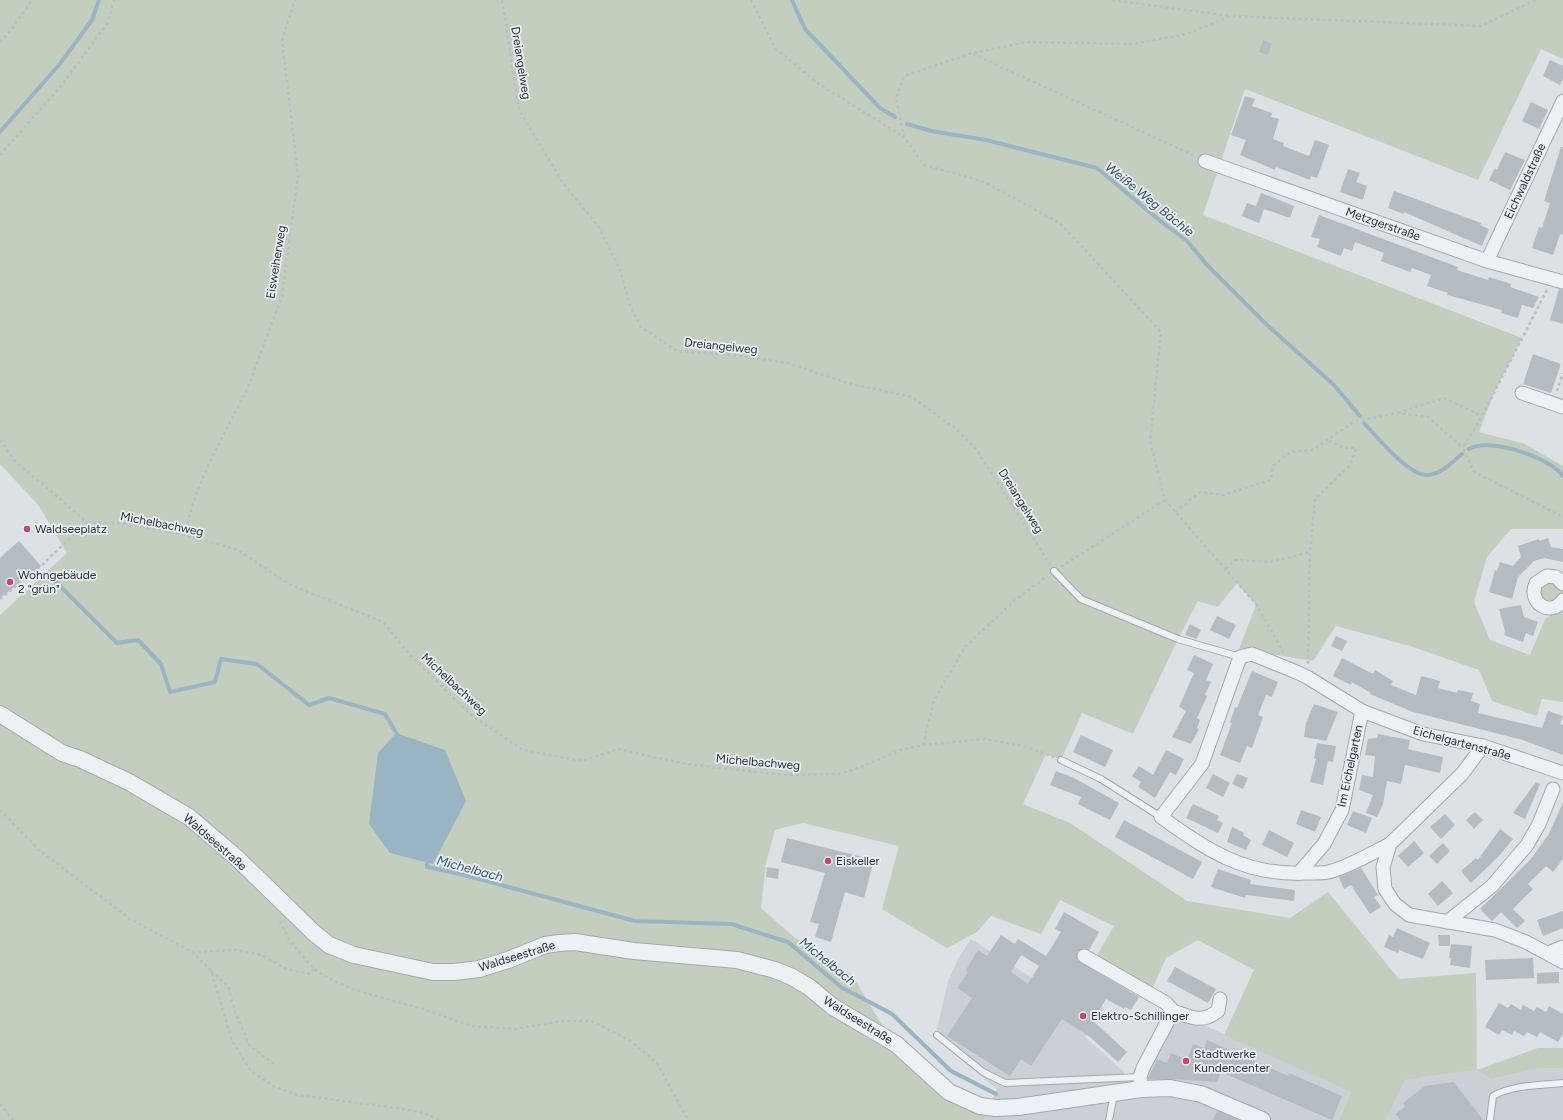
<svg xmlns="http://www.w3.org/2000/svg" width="1563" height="1120" font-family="Figtree,sans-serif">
<rect width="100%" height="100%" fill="#dce1e5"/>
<g fill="#cad0d6">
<polygon points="971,939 1073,1004 1091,1001 1104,1008 1085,1037 1124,1072 1124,1077 1143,1068 1173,1011 1351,1092 1339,1120 983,1120 997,1089 935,1038 948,981 959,957"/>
<polygon points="1563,1068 1563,1120 1386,1120 1405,1080 1476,1070 1493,1079 1534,1069"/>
</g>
<g fill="#c4cebe">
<polygon points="0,0 1563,0 1563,59 1541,49 1478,180 1245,89 1203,215 1522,338 1495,391 1479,432 1525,444 1563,466 1563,529 1511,529 1487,557 1474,602 1490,640 1530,655 1545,619 1563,608 1563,702 1542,699 1537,716 1492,701 1479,670 1410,646 1336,626 1313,661 1239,649 1256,605 1237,583 1218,607 1198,601 1178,639 1133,734 1082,713 1061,760 1046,754 1023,804 1070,823 1187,901 1290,918 1328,892 1399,979 1476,973 1477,1070 1538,1048 1563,1048 1563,1068 1534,1069 1492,1079 1476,1070 1405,1080 1386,1120 1339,1120 1351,1092 1224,1035 1254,970 1198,940 1166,958 1150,994 1093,962 1114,926 1060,900 1041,934 991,916 977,932 947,948 882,909 899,846 803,823 775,830 766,863 761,908 794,937 852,975 896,1048 987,1114 983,1120 0,1120 0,615 67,553 39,506 0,464"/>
<polygon points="1539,580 1563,584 1563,600 1554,608 1533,592"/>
</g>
<polygon fill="#99b4c3" points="396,733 445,750 466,801 433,864 390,853 369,824 378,753"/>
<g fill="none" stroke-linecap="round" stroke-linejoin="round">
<g stroke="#99b4c3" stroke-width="4">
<polyline points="792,0 805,29 880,108 895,117"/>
<polyline points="907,124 931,131 986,140 1097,168 1159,220 1187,241 1208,266 1267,325 1334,385 1360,416"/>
<polyline points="0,132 59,65 92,20 99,0"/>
<path d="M 1364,423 C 1376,436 1410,477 1428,475 C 1442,474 1452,462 1462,454"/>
<path d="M 1469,449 C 1490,437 1549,457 1563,476"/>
<polyline points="49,575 117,643 138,640 161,664 170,692 215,682 221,659 257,664 309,705 329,698 385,714 398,736"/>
<polyline points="427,857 427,867 464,875 635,921 731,924 788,942 841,987 892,1014 951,1071 996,1094"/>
</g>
</g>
<g fill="#b4bbc1" fill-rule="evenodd">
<polygon points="1263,40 1272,44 1268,55 1259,52"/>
<polygon points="1550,60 1563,66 1563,79 1560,85 1543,76"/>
<polygon points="1245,96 1255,99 1252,106 1272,113 1271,117 1279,119 1273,139 1284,143 1283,146 1309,156 1315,140 1329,145 1317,178 1311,176 1310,180 1276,167 1275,170 1240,155 1246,140 1231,135"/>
<polygon points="1531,102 1548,110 1539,129 1522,121"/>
<polygon points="1561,147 1563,147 1563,235 1560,234 1553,255 1532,248 1539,227 1542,228 1550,203 1544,201"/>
<polygon points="1505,152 1525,160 1510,190 1489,180 1495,168 1497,170"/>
<polygon points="1348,169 1360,173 1356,182 1367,186 1363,200 1340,192"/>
<polygon points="1394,191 1481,223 1480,225 1489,229 1482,246 1404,212 1404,214 1388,208"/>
<polygon points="1261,193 1294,206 1290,218 1261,208 1264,209 1259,223 1242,216 1247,203 1256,206"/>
<polygon points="1319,215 1458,267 1457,270 1488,280 1489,277 1511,284 1510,287 1539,297 1533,308 1522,305 1518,318 1501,313 1502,310 1447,295 1448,293 1427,286 1431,275 1412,268 1410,272 1381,261 1384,253 1355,242 1352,251 1344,248 1341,256 1317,247 1320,239 1311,237"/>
<polygon points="1559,289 1563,290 1563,324 1550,320"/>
<polygon points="1533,354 1561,364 1551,393 1523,384"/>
<polygon points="1548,538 1551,547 1563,549 1563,562 1544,558 1534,561 1518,577 1512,599 1489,592 1495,570 1497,571 1500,562 1513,566 1521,557 1518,546 1539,539 1539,541"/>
<polygon points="19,541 41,566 0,598 0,558"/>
<polygon points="1521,605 1524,617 1538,622 1533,636 1526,633 1523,642 1504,635 1505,631 1499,609"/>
<polygon points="1217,616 1236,625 1229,639 1210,630"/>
<polygon points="1190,624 1201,630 1196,639 1185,635"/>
<polygon points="1336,636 1347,641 1342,651 1331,646"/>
<polygon points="1194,655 1213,664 1206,680 1211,682 1205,695 1207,696 1197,718 1200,720 1197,728 1199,729 1191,744 1172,737 1186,711 1179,707 1194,673 1187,670"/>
<polygon points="1342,658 1373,674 1375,670 1393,681 1391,685 1416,695 1421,676 1440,681 1438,688 1457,693 1458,690 1473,693 1471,701 1480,704 1478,713 1542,728 1548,711 1563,716 1560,724 1563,725 1563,755 1523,740 1413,712 1370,694 1371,693 1352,682 1351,685 1333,676"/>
<polygon points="1252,671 1278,682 1272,697 1266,695 1258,715 1263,717 1252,748 1247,746 1240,763 1220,755 1232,723 1230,722 1235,707 1237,708"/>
<polygon points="1314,704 1338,712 1326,741 1304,737 1306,723"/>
<polygon points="1378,734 1410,740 1408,749 1443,757 1440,773 1405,765 1401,784 1387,781 1383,804 1377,817 1366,813 1373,795 1359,790 1362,775 1373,777 1375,756 1365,755 1368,739 1377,738"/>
<polygon points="1081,735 1113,750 1105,767 1073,752"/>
<polygon points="1317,743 1336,746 1333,762 1328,761 1323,785 1310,782 1316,759 1314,758"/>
<polygon points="1166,750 1184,759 1176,775 1170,772 1155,798 1138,787 1141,782 1132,776 1139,766 1153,775"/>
<polygon points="1056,771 1074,778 1119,803 1110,820 1078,804 1081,797 1050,785"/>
<polygon points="1213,774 1230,783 1223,797 1206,788"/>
<polygon points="1237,774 1248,778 1243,789 1232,784"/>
<polygon points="1536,782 1540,784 1525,819 1513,813"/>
<polygon points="1563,802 1563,859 1553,872 1546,866 1528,884 1533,889 1513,909 1525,921 1517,928 1501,912 1492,921 1480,909 1530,860 1549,834"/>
<polygon points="1193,804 1219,816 1217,820 1223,823 1218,833 1186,818"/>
<polygon points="1301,810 1321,817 1315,832 1296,824"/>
<polygon points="1353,811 1372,818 1366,833 1347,825"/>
<polygon points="1475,812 1483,820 1474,829 1466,820"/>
<polygon points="1445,814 1455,825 1441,839 1430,827"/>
<polygon points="1124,820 1202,862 1193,879 1115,837"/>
<polygon points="1232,827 1244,833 1243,835 1251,840 1246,850 1227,842"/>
<polygon points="1500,829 1513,839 1500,855 1471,883 1461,871 1476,858 1478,860"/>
<polygon points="1269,830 1294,843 1287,857 1262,845"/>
<polygon points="787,838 874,860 864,898 845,892 831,942 815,937 819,924 810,922 825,873 781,862"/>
<polygon points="1414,841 1424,853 1408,867 1398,856"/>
<polygon points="1443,843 1450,851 1437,864 1429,856"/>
<polygon points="767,867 779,869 778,879 766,877"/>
<polygon points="1361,868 1378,895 1374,897 1381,907 1370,914 1351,885 1344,889 1339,877"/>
<polygon points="1218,869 1251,880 1250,884 1295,890 1294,901 1246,895 1245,898 1211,887"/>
<polygon points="1442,881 1453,893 1438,906 1428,894"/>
<polygon points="1563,911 1563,928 1543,936 1537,920"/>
<path d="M 1064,912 L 1099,932 L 1089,950 L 1084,948 L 1077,952 L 1077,960 L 1139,997 L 1131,1010 L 1125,1007 L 1124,1009 L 1106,999 L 1093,1021 L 1127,1052 L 1118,1062 L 1090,1037 L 1062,1019 L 1031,1066 L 1021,1059 L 1010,1076 L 947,1036 L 972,998 L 957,988 L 968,972 L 966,971 L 967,968 L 978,950 L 987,956 L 1001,935 L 1015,944 L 1018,939 L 1046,956 L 1061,932 L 1055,929 ZM 1021,955 L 1039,966 L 1028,984 L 1011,972 Z"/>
<polygon points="1397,928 1430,943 1423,959 1399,950 1398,953 1384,947 1389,935 1393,937"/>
<polygon points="1438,935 1450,935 1450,946 1439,946"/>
<polygon points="1451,944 1472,946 1470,968 1450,965 1451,958 1449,958"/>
<polygon points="1533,958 1534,978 1486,980 1485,960"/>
<polygon points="1175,967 1216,989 1208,1003 1167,981"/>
<polygon points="1559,972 1559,983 1537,984 1537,973"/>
<polygon points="1499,1003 1508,1008 1511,1004 1521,1010 1523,1005 1534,1011 1537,1007 1546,1012 1549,1006 1563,1014 1563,1034 1558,1042 1540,1032 1537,1037 1527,1032 1524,1036 1514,1031 1512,1035 1502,1030 1499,1035 1485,1027"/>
<polygon points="1207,1040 1288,1076 1289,1073 1342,1096 1332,1120 1221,1072 1217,1082 1170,1079 1148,1079 1157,1059 1167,1063 1171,1053 1187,1060 1193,1044 1204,1048"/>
<polygon points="1454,1082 1483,1120 1400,1120 1396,1114 1405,1106 1403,1103 1425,1086"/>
<polygon points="1217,1111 1238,1120 1213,1120"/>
</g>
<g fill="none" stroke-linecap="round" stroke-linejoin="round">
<g stroke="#a2a9ae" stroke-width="8">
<g id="service">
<polyline points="1054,571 1081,599 1178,639 1240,657"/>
<polyline points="1061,760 1101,779 1161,817"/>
<polyline points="937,1035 983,1072 1005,1083 1140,1077"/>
<polyline points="1109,1120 1114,1094"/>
<path d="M 1490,1120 L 1493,1096 C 1512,1085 1541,1085 1563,1083"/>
</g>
</g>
<g stroke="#a2a9ae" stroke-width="15">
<g id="minor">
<polyline points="1205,161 1487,261 1563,282"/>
<polyline points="1487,261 1563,101"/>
<polyline points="1522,393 1563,407"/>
<path d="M 1563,584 L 1556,577 L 1547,576 L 1536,583 C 1527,603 1551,618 1563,600"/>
<polyline points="1483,746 1462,774 1390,844 1383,867 1385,889 1395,904 1409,915 1495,930 1526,942 1563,962"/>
<path d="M 1390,844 C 1372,853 1352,865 1332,871 C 1324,874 1313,873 1305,873 C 1245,876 1207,850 1161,817 L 1202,764 L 1240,657 L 1252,654 L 1294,671 L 1307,677 L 1362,711 L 1423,734 L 1483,746 L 1563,773"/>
<polyline points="1299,873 1324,844 1342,810 1362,711"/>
<polyline points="1447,922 1492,886 1527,845 1539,824 1553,789"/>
<polyline points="1548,953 1563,947"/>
<polyline points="1084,956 1166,1003 1173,1011"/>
<path d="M 1141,1089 L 1140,1077 L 1143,1068 L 1173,1011 C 1191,1017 1201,1024 1218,1011 L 1220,999"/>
</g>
</g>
<g stroke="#a2a9ae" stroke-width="18">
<polyline id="tertiary" points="0,714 62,753 80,759 129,782 189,817 236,857 313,932 329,945 354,955 433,972 454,972 479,969 508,960 545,945 559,943 575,942 634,951 737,960 775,970 792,977 809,987 833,1007 896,1044 949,1092 980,1106 996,1108 1018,1107 1141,1089 1170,1088 1201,1094 1262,1120"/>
</g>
<g stroke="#babfc4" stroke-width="2.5" stroke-dasharray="3 3" stroke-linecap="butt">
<polyline points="502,0 519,110 563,183 598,226 621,272 629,303 641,327 677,351 734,355 787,363 847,383 912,397 955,428 976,449 1050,564"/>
<polyline points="751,0 775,48 819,84 904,137"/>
<polyline points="1112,0 1230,16"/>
<polyline points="0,42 8,34 32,0"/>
<polyline points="973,54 1195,156"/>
<polyline points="0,155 61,86 107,24 114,0"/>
<polyline points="1547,290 1482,416 1463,448 1474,472 1563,517"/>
<polyline points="1557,391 1563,373"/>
<polyline points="1398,413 1444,398 1482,416"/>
<polyline points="0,440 15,461 87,522 130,524 184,535 236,549 291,585 383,622 411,656 471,715 523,750 582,761 618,749 686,764 785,775 839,774 861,767 901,750 923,745 984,739 1023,746 1054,757"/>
<polyline points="1175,512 1200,492 1223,495 1271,480 1273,466 1290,452 1312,450 1356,421 1398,413 1428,417 1463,448"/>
<polyline points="184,535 195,497 210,461 247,390 282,296 298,176 282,40 295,0"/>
<polyline points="1061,567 1165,500"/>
<polyline points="1226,569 1235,560 1270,562 1310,552"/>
<polyline points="0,599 41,566 87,522"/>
<polyline points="1284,653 1256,604 1165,500 1150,441 1161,332 1060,223 982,181 924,165 904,137 896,98 904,76 972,53 1028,42 1131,44 1187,34 1230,16 1481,26 1536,0"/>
<polyline points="1308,664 1310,552 1315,499 1351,464 1356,448 1344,448 1327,440"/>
<polyline points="923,745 934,700 965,647 1014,601 1047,576"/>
<polyline points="0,810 39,850 130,919 192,952 211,970 232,1041 251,1071 273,1086 297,1095 397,1108 424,1113 440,1120"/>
<polyline points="280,921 290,941 314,969 332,980 355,990 419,1008 472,1026 514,1029 562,1021 592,1021 629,1040 657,1063 688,1120"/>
<polyline points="192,952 236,950 262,955 284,968 308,974 314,969"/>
<polyline points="211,971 228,986 236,1015 250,1046 274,1064"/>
<polyline points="0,1104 13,1120"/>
</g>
<use href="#service" stroke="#eef1f4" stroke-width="6"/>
<use href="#minor" stroke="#eef1f4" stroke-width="13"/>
<use href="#tertiary" stroke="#eef1f4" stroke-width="16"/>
</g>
<g fill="#c3486d" stroke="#ebeff3" stroke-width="1.5">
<circle cx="27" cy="529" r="4"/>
<circle cx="10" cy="582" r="4"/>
<circle cx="828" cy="861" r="4"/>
<circle cx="1083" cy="1016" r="4"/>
<circle cx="1186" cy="1061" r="4"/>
</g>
<g text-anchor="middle" stroke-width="3.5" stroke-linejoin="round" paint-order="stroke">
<g font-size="12" fill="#27313a" stroke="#ebeff3">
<text transform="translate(521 63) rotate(81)" y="4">Dreiangelweg</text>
<text transform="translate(1525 181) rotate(-65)" y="4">Eichwaldstraße</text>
<text transform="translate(1383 224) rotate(19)" y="4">Metzgerstraße</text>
<text transform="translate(276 262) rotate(-81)" y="4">Eisweiherweg</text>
<text transform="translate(721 346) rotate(6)" y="4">Dreiangelweg</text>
<text transform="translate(1021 501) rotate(58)" y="4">Dreiangelweg</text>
<text transform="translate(162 524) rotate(11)" y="4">Michelbachweg</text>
<text transform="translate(454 684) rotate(43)" y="4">Michelbachweg</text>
<text transform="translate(1462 743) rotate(15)" y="4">Eichelgartenstraße</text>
<text transform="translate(758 762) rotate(5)" y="4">Michelbachweg</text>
<text transform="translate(1350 766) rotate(-78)" y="4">Im Eichelgarten</text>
<text transform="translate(215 842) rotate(41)" y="4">Waldseestraße</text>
<text transform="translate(517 956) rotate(-17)" y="4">Waldseestraße</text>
<text transform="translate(858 1020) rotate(32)" y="4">Waldseestraße</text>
</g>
<g font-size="12" fill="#27313a" stroke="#ebeff3" text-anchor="start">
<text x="35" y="533">Waldseeplatz</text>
<text x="18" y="579">Wohngebäude<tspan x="18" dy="14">2 "grün"</tspan></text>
<text x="836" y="865">Eiskeller</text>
<text x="1091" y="1020">Elektro-Schillinger</text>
<text x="1194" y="1058">Stadtwerke<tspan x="1194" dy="14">Kundencenter</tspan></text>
</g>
<g font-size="13" font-style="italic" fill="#34556b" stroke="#ebeff3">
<text transform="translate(1150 199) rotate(39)" y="5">Weiße Weg Bächle</text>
<text transform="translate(470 868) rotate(15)" y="5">Michelbach</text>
<text transform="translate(828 961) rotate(39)" y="5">Michelbach</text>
</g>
</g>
</svg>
